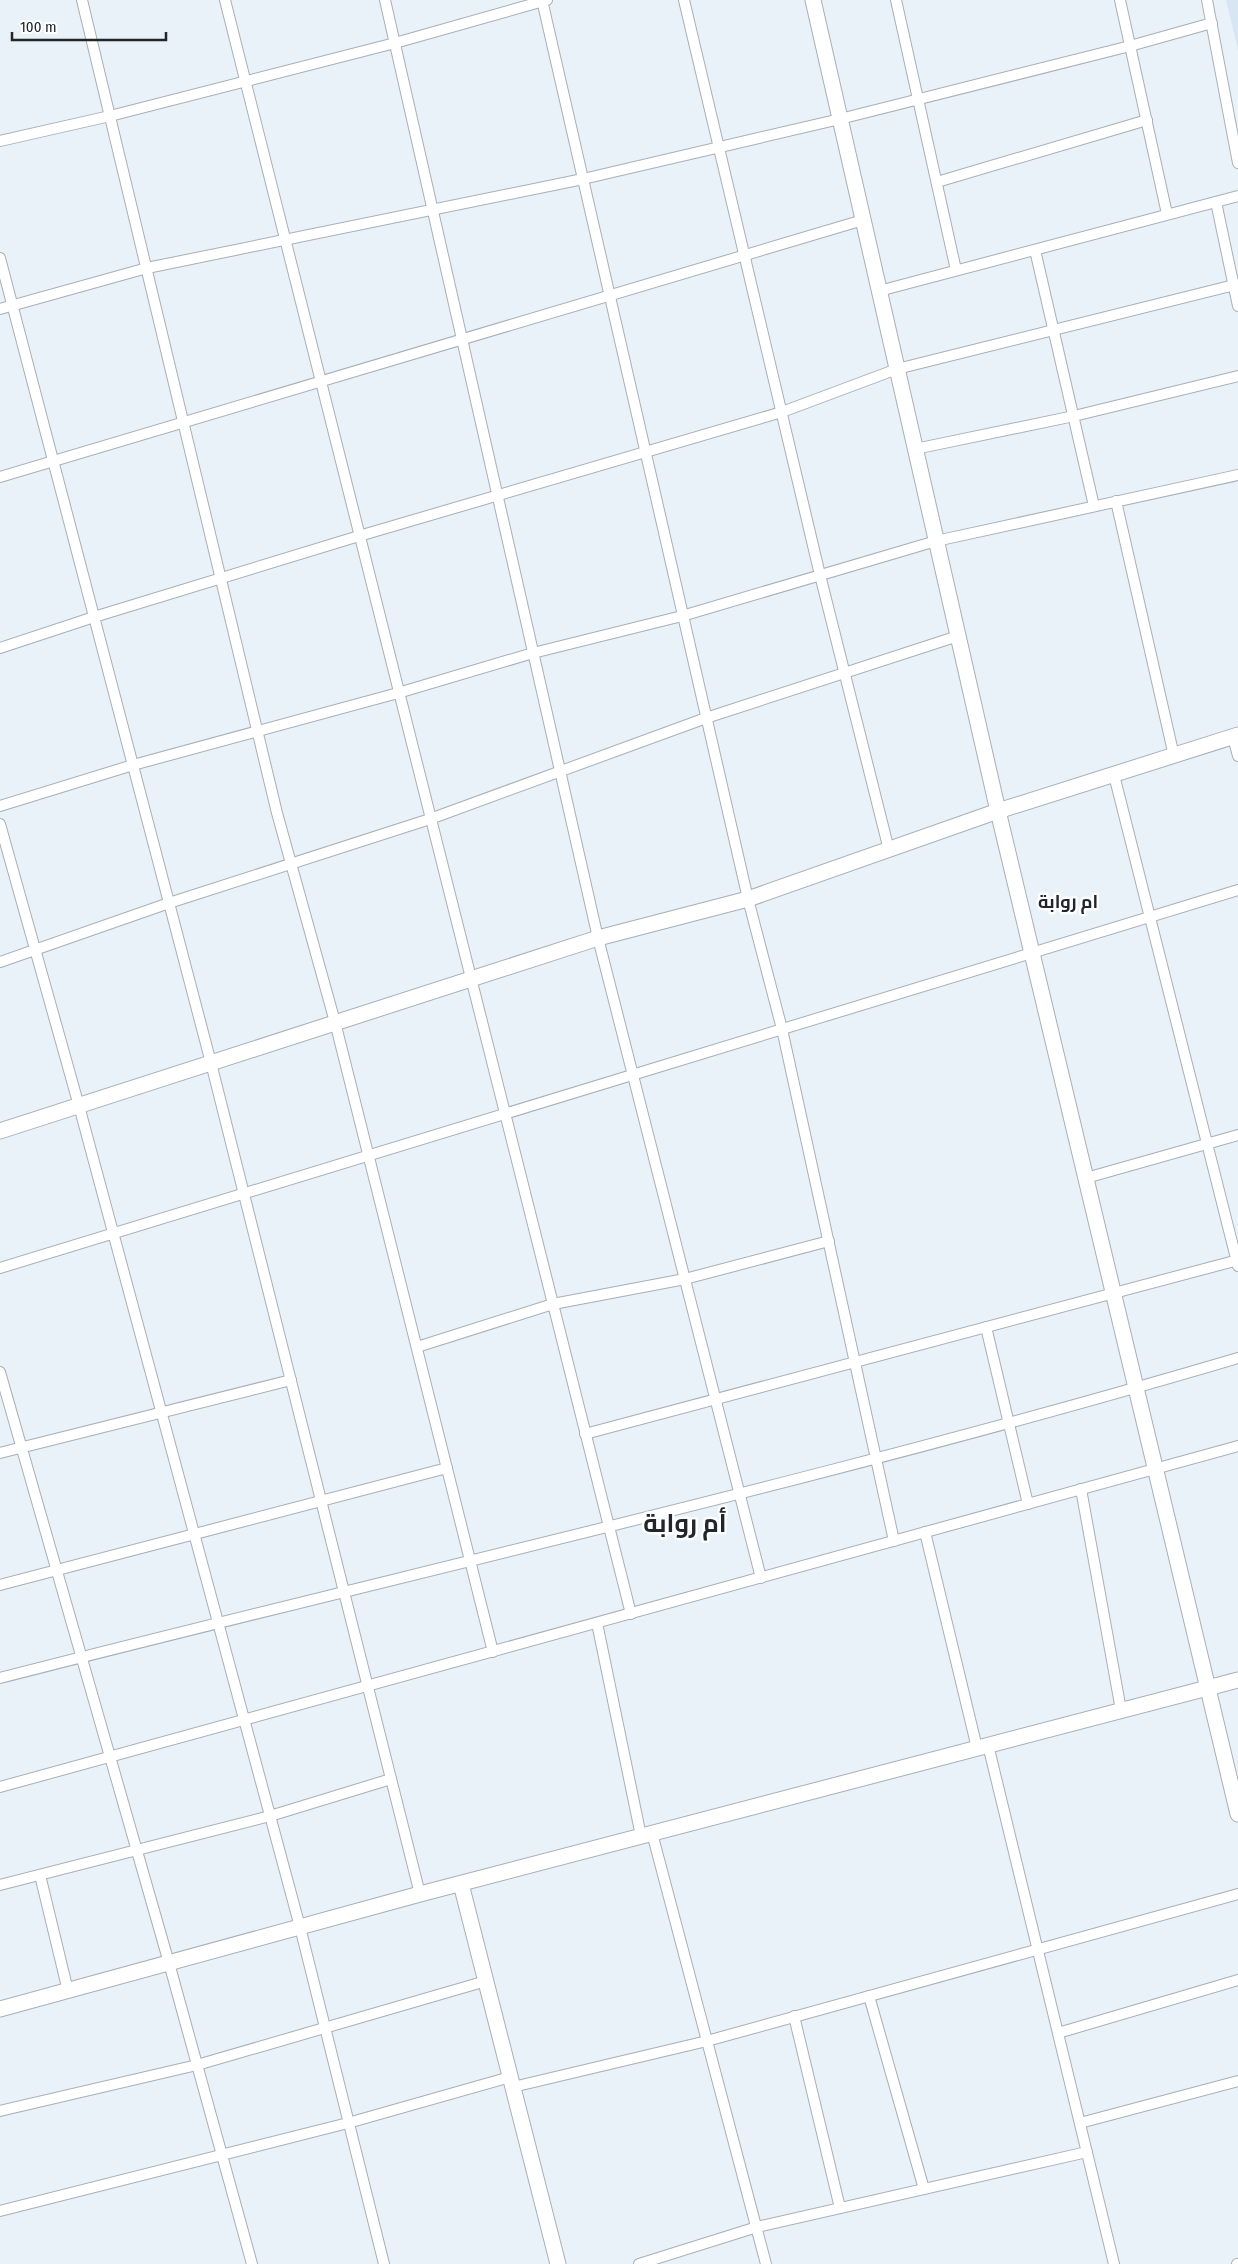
<svg xmlns="http://www.w3.org/2000/svg" width="1238" height="2264" font-family="'Fira Sans Condensed',Cairo,sans-serif">
<rect width="100%" height="100%" fill="#e9f1f9"/>
<polygon fill="#d8e6f3" points="1226,0 1238,0 1238,50"/>
<g fill="none" stroke-linecap="round" stroke-linejoin="round">
<g stroke="#a8afb6" stroke-width="12">
<g id="street">
<polyline points="82,0 277,813 335,1022 493,1652"/>
<polyline points="225,0 631,1614"/>
<polyline points="385,0 598,938 761,1578"/>
<polyline points="542,0 748,899 782,1029 894,1541"/>
<polyline points="684,0 820,575 889,850"/>
<polyline points="896,0 956,270"/>
<polyline points="1120,0 1167,214"/>
<polyline points="1207,0 1238,163"/>
<polyline points="0,141 110,116 395,43 547,0"/>
<polyline points="937,182 1147,120"/>
<polyline points="1216,202 1238,306"/>
<polyline points="1035,250 1094,506"/>
<polyline points="0,258 211,1063 420,1894"/>
<polyline points="879,291 1238,196"/>
<polyline points="0,309 147,268 583,179 840,119 1130,46 1212,23"/>
<polyline points="915,449 1074,416 1238,376"/>
<polyline points="0,477 863,220"/>
<polyline points="1116,501 1174,756"/>
<polyline points="0,648 94,617 359,536 782,412 897,369 1238,284"/>
<polyline points="1233,737 1238,756"/>
<polyline points="1114,775 1238,1266"/>
<polyline points="0,806 133,765 398,693 533,653 682,616 936,541 1238,475"/>
<polyline points="0,824 79,1106 300,1927 384,2264"/>
<polyline points="0,962 169,903 430,819 706,718 958,636"/>
<polyline points="1086,1178 1238,1135"/>
<polyline points="0,1268 1238,890"/>
<polyline points="986,1327 1028,1504"/>
<polyline points="417,1347 553,1304 685,1279 829,1241"/>
<polyline points="0,1372 169,1963 252,2264"/>
<polyline points="585,1434 1238,1260"/>
<polyline points="0,1453 291,1380"/>
<polyline points="1081,1489 1121,1710"/>
<polyline points="925,1532 977,1748"/>
<polyline points="0,1585 447,1468"/>
<polyline points="597,1623 641,1836"/>
<path d="M 0,1678 C 413,1572 829,1479 1238,1358"/>
<polyline points="988,1745 1114,2264"/>
<polyline points="0,1787 1238,1446"/>
<polyline points="652,1833 766,2264"/>
<polyline points="40,1875 68,1991"/>
<polyline points="0,1885 270,1816 391,1779"/>
<polyline points="869,1996 924,2189"/>
<polyline points="794,2016 840,2208"/>
<polyline points="1058,2033 1238,1980"/>
<polyline points="513,2087 707,2041 1238,1894"/>
<polyline points="0,2111 197,2065 486,1981"/>
<polyline points="1080,2123 1238,2081"/>
<polyline points="0,2211 348,2123 510,2077"/>
<polyline points="639,2264 757,2227 1087,2152"/>
<polyline points="1237,2264 1238,2264"/>
</g>
</g>
<g stroke="#a8afb6" stroke-width="17">
<g id="secondary">
<polyline points="813,0 998,811 1238,1814"/>
<polyline points="0,1131 598,938 748,899 998,811 1238,735"/>
<polyline points="461,1884 558,2264"/>
<polyline points="0,2009 420,1894 1238,1680"/>
</g>
</g>
<use href="#street" stroke="#fff" stroke-width="10"/>
<use href="#secondary" stroke="#fff" stroke-width="15"/>
</g>
<g text-anchor="middle" stroke-width="5" stroke-linejoin="round" paint-order="stroke">
<g font-size="18" font-weight="bold" fill="#232628" stroke="#fcfeff">
<text x="1068" y="908">ام روابة</text>
</g>
<g font-size="25" font-weight="bold" fill="#232628" stroke="#fcfeff">
<text x="685" y="1532">أم روابة</text>
</g>
</g>
<path d="M12 32v8h154v-8" fill="none" stroke="#232628" stroke-width="2.5"/>
<text x="20" y="32" font-size="15" fill="#232628" stroke="#fcfeff" stroke-width="4" paint-order="stroke">100 m</text>
</svg>
